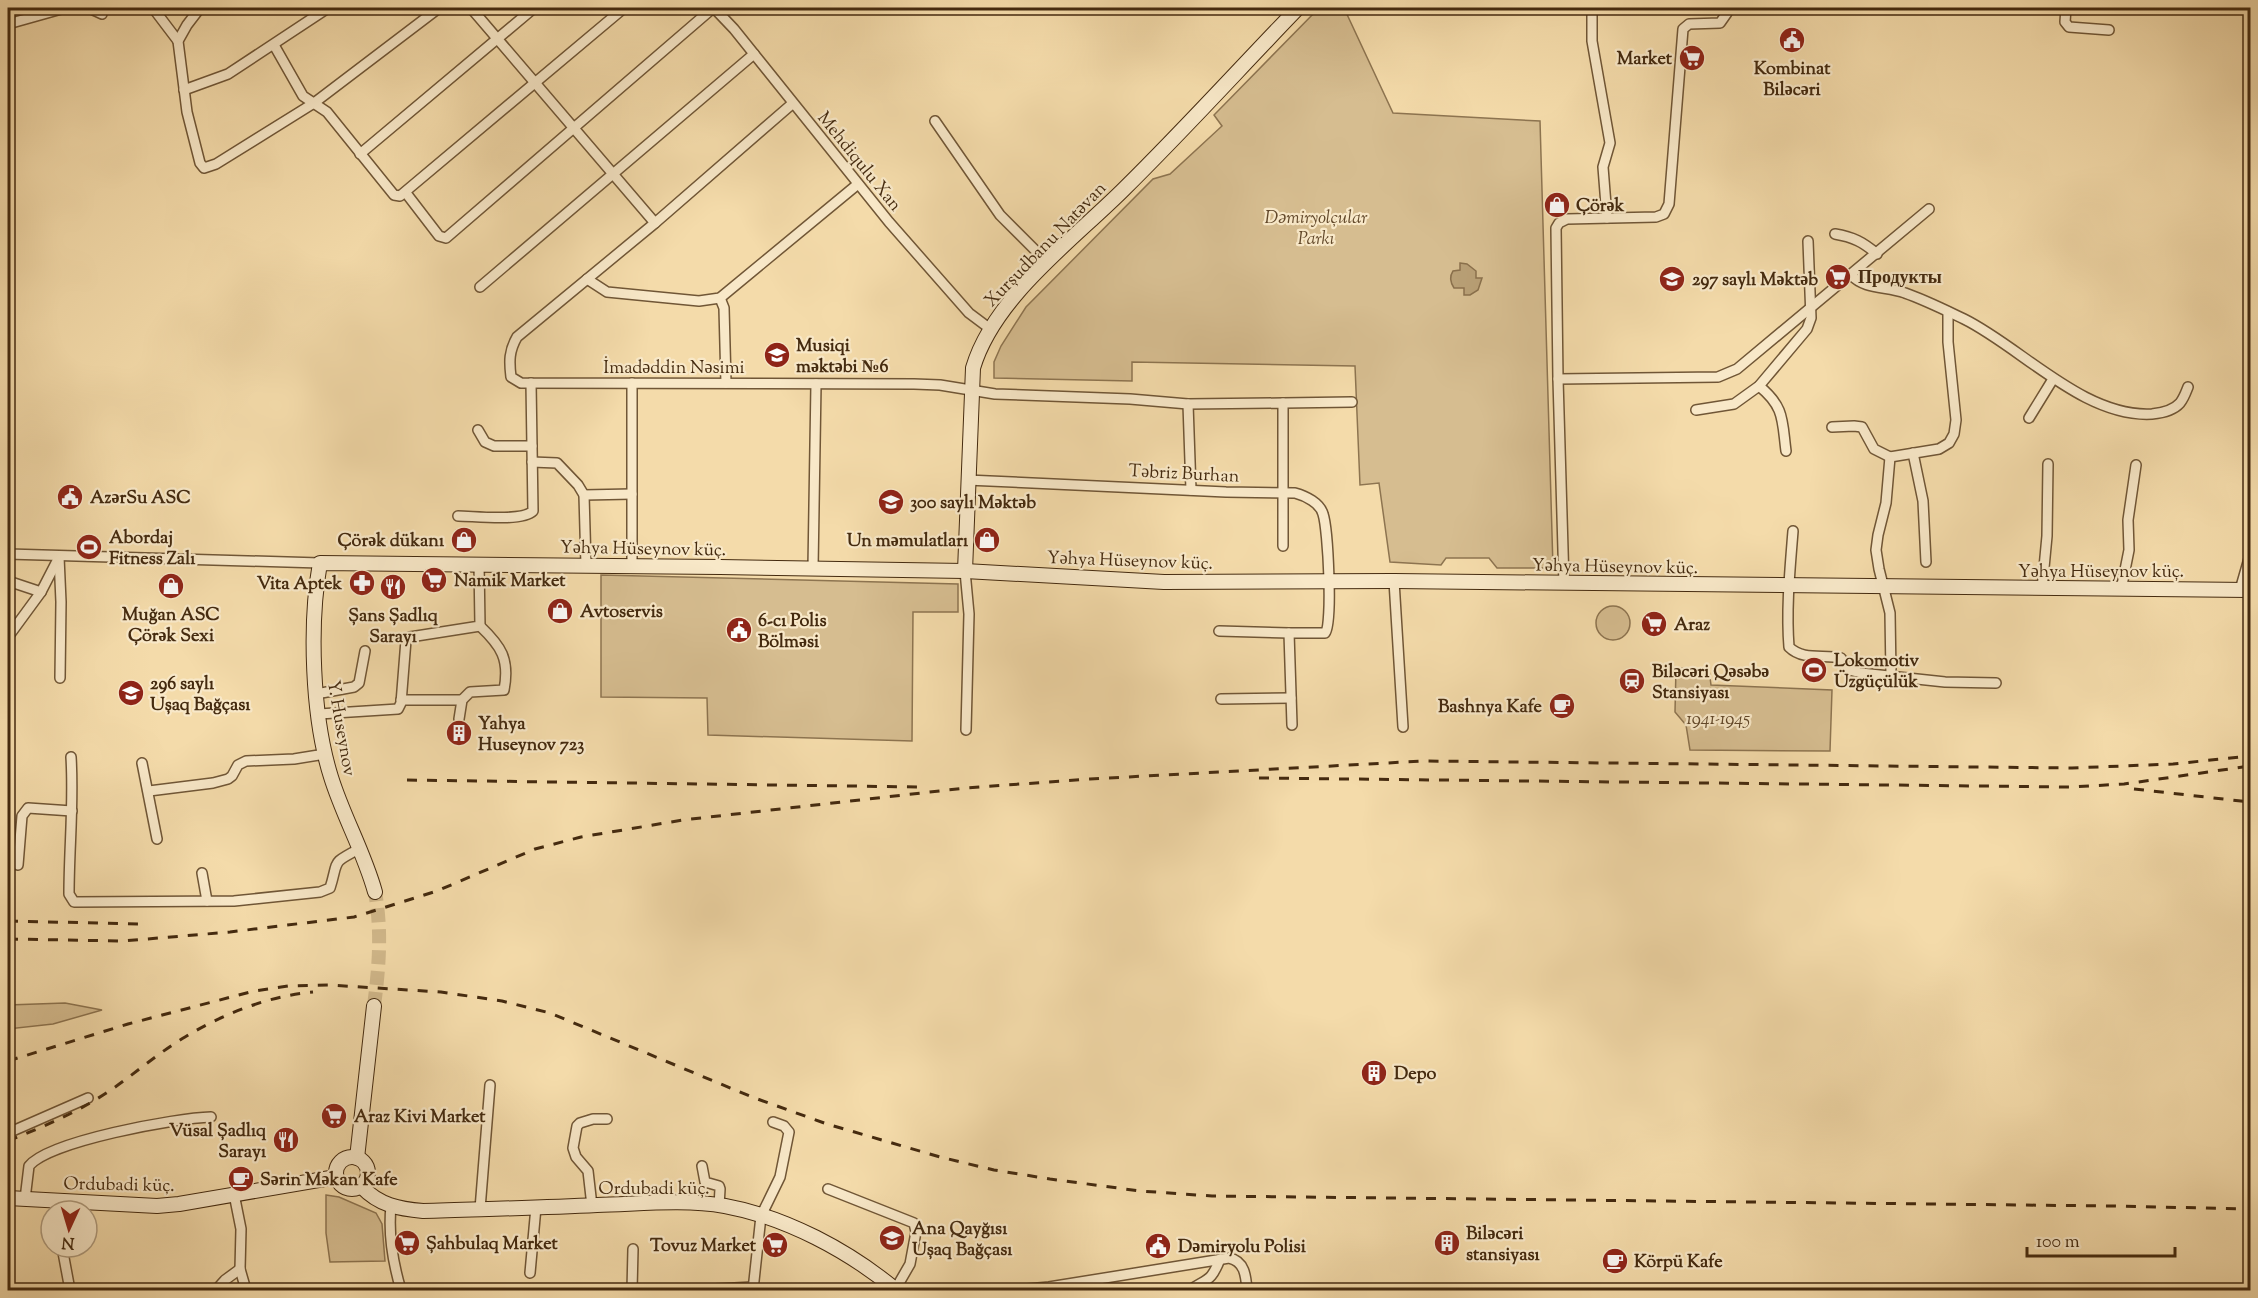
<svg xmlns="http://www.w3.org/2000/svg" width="2258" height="1298" font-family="'Sorts Mill Goudy',serif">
<rect width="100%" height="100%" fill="#f4dbaa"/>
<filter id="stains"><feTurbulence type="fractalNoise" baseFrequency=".00333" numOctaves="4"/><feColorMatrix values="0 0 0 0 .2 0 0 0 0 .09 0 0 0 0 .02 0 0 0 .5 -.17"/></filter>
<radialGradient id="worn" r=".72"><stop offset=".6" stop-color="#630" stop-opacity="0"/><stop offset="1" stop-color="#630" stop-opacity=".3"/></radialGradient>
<g fill="#d6bd90" stroke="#8d7450" stroke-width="1.5">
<polygon points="1319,8 1344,8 1393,113 1540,121 1553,568 1497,568 1489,558 1446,558 1441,565 1390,562 1379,483 1360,485 1355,366 1132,362 1132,381 994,378 994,362 1001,346 1026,307 1153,179 1170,174 1222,126 1214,115"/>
<polygon points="601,575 958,584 958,612 913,612 912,741 708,735 707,698 601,697"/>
<circle cx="1613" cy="623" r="17"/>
<polygon points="1676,668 1709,670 1711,685 1832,690 1830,751 1690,750 1686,725 1675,712"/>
<polygon points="65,1003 102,1010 53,1024 8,1029 8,1005"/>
<polygon points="326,1195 339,1197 376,1213 382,1224 385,1261 330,1262 326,1233"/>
</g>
<path fill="#b89f75" stroke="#8a704c" stroke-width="1.5" d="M 1460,263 L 1467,264 L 1476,271 L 1476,278 L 1482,278 L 1478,290 L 1470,295 L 1464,295 L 1464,288 L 1454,288 C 1450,282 1449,277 1453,271 L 1460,270 Z"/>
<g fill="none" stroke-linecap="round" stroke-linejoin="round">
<path stroke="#d1b88b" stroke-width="14" stroke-dasharray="14 7" stroke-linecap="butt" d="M 374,1006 C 379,967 382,931 375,892"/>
<g stroke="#705636" stroke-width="12">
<g id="street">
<polyline points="89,8 102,14"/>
<polyline points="153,8 178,41"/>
<polyline points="200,8 187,25 178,41 187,112 200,163 204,168 216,164 314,103 439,8"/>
<polyline points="471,8 655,223"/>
<polyline points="714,8 734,29 889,222 969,313 989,328"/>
<polyline points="1592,8 1592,41 1610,143 1603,167 1607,218"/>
<polyline points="2066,8 2065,22 2069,27 2109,30"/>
<polyline points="8,24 65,8"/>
<polyline points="274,45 303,96 327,112 394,195 400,196 624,8"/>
<polyline points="184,90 228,74 328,8"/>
<path d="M 792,104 L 655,223 L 517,337 C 509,351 509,361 511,377 L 521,383 L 914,384 L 940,385 L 995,394 L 1130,399 L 1188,404 L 1283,403 L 1283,546"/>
<polyline points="935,121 1000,215 1047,262"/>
<polyline points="360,154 534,8"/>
<polyline points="406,193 439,236 446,238 713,8"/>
<path d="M 1835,234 C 1853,237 1863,242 1877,254"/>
<path d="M 1851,275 C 1865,290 1887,286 1905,293 C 1925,300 1945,310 1964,319 C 2021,347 2084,418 2152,414 C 2162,413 2173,411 2180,403 C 2184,398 2186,392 2188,387"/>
<polyline points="587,279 607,292 699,301 720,298 858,184"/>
<polyline points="480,287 754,54"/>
<polyline points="720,298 724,308 726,383"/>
<polyline points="1558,379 1718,377 1737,369 1929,209"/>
<polyline points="632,383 632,566"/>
<path d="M 1759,386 C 1785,407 1782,421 1786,451"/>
<polyline points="1283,403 1352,402"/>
<polyline points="1188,404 1191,490"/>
<polyline points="1696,410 1734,404 1759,386 1807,329 1811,318 1808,241"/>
<polyline points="2029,418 2053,379"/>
<polyline points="1832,427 1854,426 1862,427 1874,449 1890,457"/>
<polyline points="478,430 485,442 494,446 532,446"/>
<polyline points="1913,453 1923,501 1926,562"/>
<polyline points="532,462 557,463 578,485 584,495 586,565"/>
<path d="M 967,480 L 1226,492 L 1295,493 C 1306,496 1320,503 1323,514 C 1328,529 1333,625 1325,633 L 1289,633 L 1292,725"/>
<polyline points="584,495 632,494"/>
<path d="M 458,516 C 474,516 522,522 533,511 L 531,383"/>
<path d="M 1793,531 C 1790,569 1786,609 1789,647 C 1803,661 1824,654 1841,658 L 1849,670 L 1861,673 L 1945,682 L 1996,683"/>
<polyline points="8,554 320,563"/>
<polyline points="59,557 61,602 60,678"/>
<polyline points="813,568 816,384"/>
<polyline points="965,571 969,614 966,730"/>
<polyline points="8,581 41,592"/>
<polyline points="1394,581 1403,727"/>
<polyline points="1564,584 1558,379 1556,228 1559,223 1567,219 1656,217 1664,214 1669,204 1683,29 1689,24 1720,23 1727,13 1727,8"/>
<polyline points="2042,589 2047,536 2048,464"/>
<polyline points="2121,590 2129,550 2128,520 2136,465"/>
<polyline points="2240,590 2250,555"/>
<polyline points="1219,631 1289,633"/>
<polyline points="8,637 41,592 58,559"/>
<polyline points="1891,675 1890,613 1879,569 1876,550 1878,535 1886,503 1890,457 1939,449 1949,443 1954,434 1956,420 1948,342 1948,312"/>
<polyline points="316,694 354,687 359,683 365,651"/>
<polyline points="1221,699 1291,698"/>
<polyline points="401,700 462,700"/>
<polyline points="319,714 398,709 401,703 406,640 410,637 480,626 479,564"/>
<path d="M 459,719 L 462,700 L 470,692 L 504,690 C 510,659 501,646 480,626"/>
<path d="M 71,757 C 74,803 69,848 69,894 L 74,902 L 234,901 L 320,892 L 330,888 C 339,860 330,864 359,849"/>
<polyline points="142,763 157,839"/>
<polyline points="149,791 213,783 228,779 232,776 238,765 246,761 294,759 325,754"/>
<polyline points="18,865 22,816 28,808 72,811"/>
<polyline points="202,873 207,901"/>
<polyline points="8,1133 88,1098"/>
<polyline points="702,1166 705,1182 719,1186 720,1189 719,1206"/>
<polyline points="828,1189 914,1223 916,1232 910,1264 895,1290"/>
<polyline points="234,1194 241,1229 240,1269 246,1290"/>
<path d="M 25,1199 L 29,1166 C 49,1141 176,1118 211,1117"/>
<polyline points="57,1201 58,1211"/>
<path d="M 391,1206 C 388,1235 393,1263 401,1290"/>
<polyline points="592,1206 588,1171 576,1157 573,1148 577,1126 580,1123 593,1119 607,1119"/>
<polyline points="480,1209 490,1085"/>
<polyline points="62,1247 70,1290"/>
<polyline points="530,1273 536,1207"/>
<polyline points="216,1290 225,1280 240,1269"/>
<polyline points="632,1290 633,1249"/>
<polyline points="697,1290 753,1287"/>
<polyline points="753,1290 761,1216 780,1177 789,1132 784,1126 773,1122"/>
<path d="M 1015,1290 L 1049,1287 L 1229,1258 C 1245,1261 1246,1277 1247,1290"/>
<path d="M 1190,1290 C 1208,1278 1211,1282 1220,1259"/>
<polyline points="1423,1290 1432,1289 1441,1290"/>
</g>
</g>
<g stroke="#442a0f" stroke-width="16">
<g id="secondary">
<path d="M 965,571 L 973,368 C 994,297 1073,240 1124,189 C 1184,130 1240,68 1298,8"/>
<path d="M 375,892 C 364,852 343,816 331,777 C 312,717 309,624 320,563 L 720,567 L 965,571 L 1164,582 L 1394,581 L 2250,590"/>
<circle cx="352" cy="1173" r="16"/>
<polyline points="357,1158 374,1006"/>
<path d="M 362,1187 C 379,1205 399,1209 423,1211 C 481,1209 539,1208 597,1205 C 640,1204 683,1199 725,1206 C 786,1217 849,1251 896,1290"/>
<polyline points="8,1198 157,1206 179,1204 336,1177"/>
</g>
</g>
<use href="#street" stroke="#f8e8c8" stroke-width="9"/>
<use href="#secondary" stroke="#f8e8c8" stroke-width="14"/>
<g stroke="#442a0f" stroke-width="3" stroke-dasharray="10 10" stroke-linecap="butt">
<polyline points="1259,778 2070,787 2124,784 2250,766"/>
<polyline points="407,780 923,787"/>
<polyline points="2134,789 2250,802"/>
<polyline points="8,921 140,924"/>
<polyline points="8,939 123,941 230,932 354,917 437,891 535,849 581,837 683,820 965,788 1090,779 1424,761 2072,768 2173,764 2250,756"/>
<polyline points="8,1061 128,1024 254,991 288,986 328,985 441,992 502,1001 550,1013 752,1097 827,1124 940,1157 994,1170 1050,1179 1140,1191 1212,1196 2112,1206 2250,1209"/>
<path d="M 8,1141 C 37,1129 67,1117 95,1100 C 126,1082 153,1056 185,1037 C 223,1014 268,996 313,992"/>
</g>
</g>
<defs>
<g id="civic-disc" transform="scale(1.35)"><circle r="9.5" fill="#8f2418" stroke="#f8e8c8"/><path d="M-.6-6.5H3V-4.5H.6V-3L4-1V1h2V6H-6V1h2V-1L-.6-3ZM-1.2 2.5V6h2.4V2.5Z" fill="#fff"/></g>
<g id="supermarket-disc" transform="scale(1.35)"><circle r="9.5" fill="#8f2418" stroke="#f8e8c8"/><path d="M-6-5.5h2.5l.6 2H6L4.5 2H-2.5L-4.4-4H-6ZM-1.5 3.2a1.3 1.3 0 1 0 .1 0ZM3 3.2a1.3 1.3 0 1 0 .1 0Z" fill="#fff"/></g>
<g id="shop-disc" transform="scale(1.35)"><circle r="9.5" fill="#8f2418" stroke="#f8e8c8"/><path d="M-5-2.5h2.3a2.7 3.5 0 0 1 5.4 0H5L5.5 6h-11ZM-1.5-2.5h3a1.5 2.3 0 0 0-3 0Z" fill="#fff"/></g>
<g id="school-disc" transform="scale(1.35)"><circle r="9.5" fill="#8f2418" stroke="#f8e8c8"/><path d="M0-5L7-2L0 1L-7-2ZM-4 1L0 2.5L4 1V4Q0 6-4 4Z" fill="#fff"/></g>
<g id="stadium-disc" transform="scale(1.35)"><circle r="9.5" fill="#8f2418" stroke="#f8e8c8"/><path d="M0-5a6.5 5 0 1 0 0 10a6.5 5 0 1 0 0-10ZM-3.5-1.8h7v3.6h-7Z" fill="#fff"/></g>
<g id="pharmacy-disc" transform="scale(1.35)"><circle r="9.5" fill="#8f2418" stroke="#f8e8c8"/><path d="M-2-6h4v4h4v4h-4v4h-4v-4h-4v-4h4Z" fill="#fff"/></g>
<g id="restaurant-disc" transform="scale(1.35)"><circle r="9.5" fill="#8f2418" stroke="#f8e8c8"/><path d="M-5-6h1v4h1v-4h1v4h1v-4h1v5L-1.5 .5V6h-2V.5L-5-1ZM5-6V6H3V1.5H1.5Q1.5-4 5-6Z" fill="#fff"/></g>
<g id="station-disc" transform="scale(1.35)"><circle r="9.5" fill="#8f2418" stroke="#f8e8c8"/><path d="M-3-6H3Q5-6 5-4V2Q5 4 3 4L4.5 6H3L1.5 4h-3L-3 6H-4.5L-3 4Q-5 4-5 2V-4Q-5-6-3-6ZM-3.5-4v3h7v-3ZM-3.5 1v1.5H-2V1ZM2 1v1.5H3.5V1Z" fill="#fff"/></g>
<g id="cafe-disc" transform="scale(1.35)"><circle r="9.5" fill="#8f2418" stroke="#f8e8c8"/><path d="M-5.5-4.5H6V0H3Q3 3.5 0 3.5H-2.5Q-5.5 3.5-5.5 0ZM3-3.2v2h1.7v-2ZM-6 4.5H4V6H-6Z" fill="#fff"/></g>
<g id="building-disc" transform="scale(1.35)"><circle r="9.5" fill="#8f2418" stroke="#f8e8c8"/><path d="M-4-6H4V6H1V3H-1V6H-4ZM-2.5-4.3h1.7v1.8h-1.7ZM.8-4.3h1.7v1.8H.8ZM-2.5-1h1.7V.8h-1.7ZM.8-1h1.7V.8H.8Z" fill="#fff"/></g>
</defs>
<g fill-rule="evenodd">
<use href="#civic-disc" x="1792" y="40"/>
<use href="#supermarket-disc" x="1692" y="58"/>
<use href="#shop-disc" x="1557" y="205"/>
<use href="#supermarket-disc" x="1838" y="277"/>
<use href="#school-disc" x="1672" y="279"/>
<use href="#school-disc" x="777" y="355"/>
<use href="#civic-disc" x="70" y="497"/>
<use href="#school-disc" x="891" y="502"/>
<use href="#shop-disc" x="464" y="540"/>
<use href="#shop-disc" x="987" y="540"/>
<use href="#stadium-disc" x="89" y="547"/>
<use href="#supermarket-disc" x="434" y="580"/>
<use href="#pharmacy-disc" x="362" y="583"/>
<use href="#shop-disc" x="171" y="586"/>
<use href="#restaurant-disc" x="393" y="587"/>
<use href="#shop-disc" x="560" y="611"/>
<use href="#supermarket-disc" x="1654" y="624"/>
<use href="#civic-disc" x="739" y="630"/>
<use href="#stadium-disc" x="1814" y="670"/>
<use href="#station-disc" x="1632" y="681"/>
<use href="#school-disc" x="131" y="693"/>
<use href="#cafe-disc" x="1562" y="706"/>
<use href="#building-disc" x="459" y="733"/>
<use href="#building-disc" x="1374" y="1073"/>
<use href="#supermarket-disc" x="334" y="1116"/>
<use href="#restaurant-disc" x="286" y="1140"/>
<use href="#cafe-disc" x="241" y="1179"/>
<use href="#school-disc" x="892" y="1238"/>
<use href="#supermarket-disc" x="407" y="1243"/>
<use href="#building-disc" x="1447" y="1243"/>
<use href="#supermarket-disc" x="775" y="1245"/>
<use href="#civic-disc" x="1158" y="1246"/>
<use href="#cafe-disc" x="1615" y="1261"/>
</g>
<g text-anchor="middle" stroke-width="4.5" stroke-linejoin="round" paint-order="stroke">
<g font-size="18" font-weight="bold" fill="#442a0f" stroke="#f8e8c8" text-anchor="start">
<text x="1672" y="64" text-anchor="end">Market</text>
<text x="1792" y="74" text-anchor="middle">Kombinat<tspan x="1792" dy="21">Biləcəri</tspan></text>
<text x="1576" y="211">Çörək</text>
<text x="1858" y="283">Продукты</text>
<text x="1692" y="285">297 saylı Məktəb</text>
<text x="796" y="351">Musiqi<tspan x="796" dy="21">məktəbi №6</tspan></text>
<text x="90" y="503">AzərSu ASC</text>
<text x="910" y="508">300 saylı Məktəb</text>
<text x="109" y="543">Abordaj<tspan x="109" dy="21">Fitness Zalı</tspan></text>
<text x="444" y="546" text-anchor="end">Çörək dükanı</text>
<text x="968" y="546" text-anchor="end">Un məmulatları</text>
<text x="454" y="586">Namik Market</text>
<text x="342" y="589" text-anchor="end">Vita Aptek</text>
<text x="580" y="617">Avtoservis</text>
<text x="171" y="620" text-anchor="middle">Muğan ASC<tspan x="171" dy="21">Çörək Sexi</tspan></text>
<text x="393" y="621" text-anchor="middle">Şans Şadlıq<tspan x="393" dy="21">Sarayı</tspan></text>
<text x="758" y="626">6-cı Polis<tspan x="758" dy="21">Bölməsi</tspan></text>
<text x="1674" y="630">Araz</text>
<text x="1834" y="666">Lokomotiv<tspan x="1834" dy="21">Üzgüçülük</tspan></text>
<text x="1652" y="677">Biləcəri Qəsəbə<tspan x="1652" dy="21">Stansiyası</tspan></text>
<text x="150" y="689">296 saylı<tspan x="150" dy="21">Uşaq Bağçası</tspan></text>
<text x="1542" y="712" text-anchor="end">Bashnya Kafe</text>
<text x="478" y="729">Yahya<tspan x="478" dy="21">Huseynov 723</tspan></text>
<text x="1394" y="1079">Depo</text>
<text x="354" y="1122">Araz Kivi Market</text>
<text x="266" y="1136" text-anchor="end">Vüsal Şadlıq<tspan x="266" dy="21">Sarayı</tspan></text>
<text x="260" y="1185">Sərin Məkan Kafe</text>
<text x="912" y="1234">Ana Qayğısı<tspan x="912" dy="21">Uşaq Bağçası</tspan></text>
<text x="1466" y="1239">Biləcəri<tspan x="1466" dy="21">stansiyası</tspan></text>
<text x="426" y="1249">Şahbulaq Market</text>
<text x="756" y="1251" text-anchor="end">Tovuz Market</text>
<text x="1178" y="1252">Dəmiryolu Polisi</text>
<text x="1634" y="1267">Körpü Kafe</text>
</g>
<g font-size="18" fill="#442a0f" stroke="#f8e8c8">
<text transform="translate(860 161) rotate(51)" y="6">Mehdiqulu Xan</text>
<text transform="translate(1045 244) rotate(-46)" y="6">Xurşudbanu Natəvan</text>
<text x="674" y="373">İmadəddin Nəsimi</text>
<text transform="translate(1184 473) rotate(3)" y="6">Təbriz Burhan</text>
<text transform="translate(643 548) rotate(1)" y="6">Yəhya Hüseynov küç.</text>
<text transform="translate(1130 560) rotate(2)" y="6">Yəhya Hüseynov küç.</text>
<text transform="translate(1615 566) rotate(1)" y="6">Yəhya Hüseynov küç.</text>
<text x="2101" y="577">Yəhya Hüseynov küç.</text>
<text transform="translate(342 728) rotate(80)" y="6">Y. Huseynov</text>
<text transform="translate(119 1184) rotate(1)" y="6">Ordubadi küç.</text>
<text x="654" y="1194">Ordubadi küç.</text>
</g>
<g font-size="18" font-style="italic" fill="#614729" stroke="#f8e8c8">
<text x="1316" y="223">Dəmiryolçular<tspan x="1316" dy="21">Parkı</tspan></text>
<text x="1718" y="724">1941-1945</text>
</g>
</g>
<rect width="2258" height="1298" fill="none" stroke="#f4dbaa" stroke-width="30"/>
<rect x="9" y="9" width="2240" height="1280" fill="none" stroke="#442a0f" stroke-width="3"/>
<rect x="15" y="15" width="2228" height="1268" fill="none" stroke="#442a0f" stroke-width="1.5"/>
<g transform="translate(69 1229) rotate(184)"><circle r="28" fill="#f8e8c8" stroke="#b09c7e" stroke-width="1.5"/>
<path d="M0-4.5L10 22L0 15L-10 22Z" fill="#8f2418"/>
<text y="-9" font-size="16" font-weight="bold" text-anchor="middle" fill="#442a0f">N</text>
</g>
<path d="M2027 1247v9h148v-9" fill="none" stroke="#442a0f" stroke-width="3"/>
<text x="2036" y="1247" font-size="18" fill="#442a0f" stroke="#f8e8c8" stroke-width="4.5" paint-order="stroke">100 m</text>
<rect width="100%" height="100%" filter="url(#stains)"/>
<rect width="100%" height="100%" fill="url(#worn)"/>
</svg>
